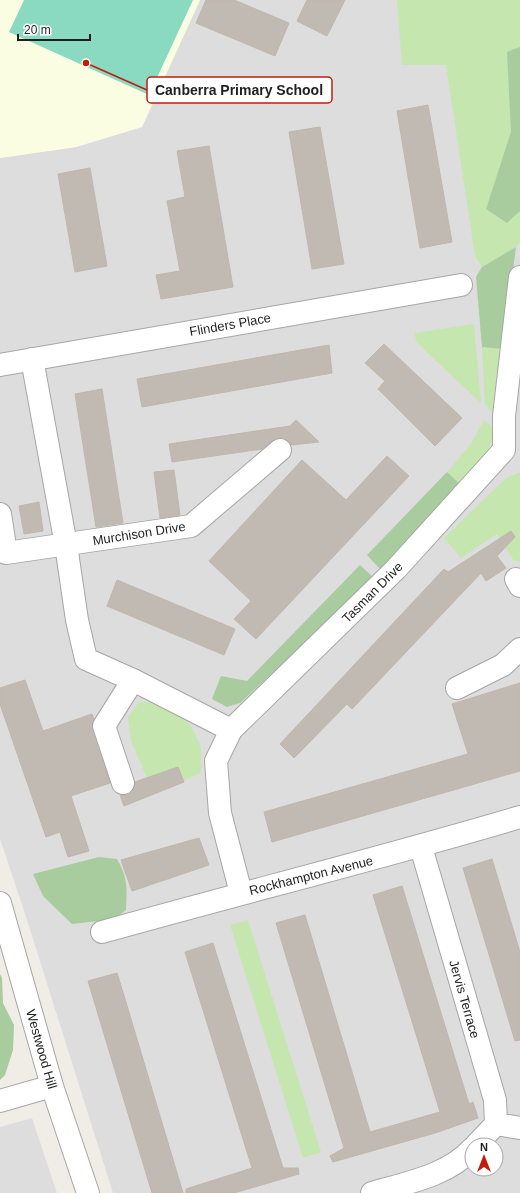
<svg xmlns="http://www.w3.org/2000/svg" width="520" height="1193" font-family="Arial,sans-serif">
<rect width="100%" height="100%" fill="#efede6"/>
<g fill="#ddd" fill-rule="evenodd">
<path d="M 200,0 L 520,0 L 520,1193 L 113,1193 L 27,920 L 0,839 L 0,158 L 76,147 L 142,127 ZM 472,1145 L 496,1145 L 496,1169 L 472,1169 Z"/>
<polygon points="32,1118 57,1193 0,1193 0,1127"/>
</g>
<polygon fill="#fbfde2" points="0,0 200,0 142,127 76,147 0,158"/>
<g fill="#c6e6b0">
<polygon points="397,0 520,0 520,242 516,247 482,267 475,256 446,65 402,65"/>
<polygon points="474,324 481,403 416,342 415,333"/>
<polygon points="482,347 503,349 497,416 485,405"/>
<polygon points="484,420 496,429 485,459 461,485 447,473 472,442"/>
<polygon points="520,472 520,561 514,561 497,534 461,558 444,538 506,478"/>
<polygon points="139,702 159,703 181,715 192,727 201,747 201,773 154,794 131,741 128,717"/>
<polygon points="248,920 321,1152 303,1158 230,925"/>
</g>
<g fill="#a8cc9e">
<polygon points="520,47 520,211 507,223 486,209 511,132 507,52"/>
<polygon points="516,247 503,349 482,347 476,277 482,267"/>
<polygon points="447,472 461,485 382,571 367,555"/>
<polygon points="360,565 374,578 240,703 227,707 212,699 221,676 247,681"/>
<path d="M 99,857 L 117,859 C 128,878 127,888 126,910 L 115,919 L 72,924 L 43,896 L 33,874 Z"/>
<polygon points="0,974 2,978 3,1003 14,1025 13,1050 5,1075 0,1080"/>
</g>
<polygon fill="#8ad9c1" points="24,0 193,0 149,95 9,32"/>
<g fill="#c0bab3" stroke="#c0b6aa">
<polygon points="206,0 234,0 289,23 275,56 196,23"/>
<polygon points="307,0 345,0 327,36 297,21"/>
<polygon points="428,105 452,242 420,248 397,111"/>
<polygon points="320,127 344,264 312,269 289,132"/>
<polygon points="209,146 233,287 161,299 156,275 180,271 167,201 185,197 177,151"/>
<polygon points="90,168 107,266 75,272 58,174"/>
<polygon points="384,344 462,418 435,446 378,389 385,381 365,363"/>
<polygon points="329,345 332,373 142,407 137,379"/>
<polygon points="102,389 123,523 96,527 75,394"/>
<polygon points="296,420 319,442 291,445 285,438 278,438 262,449 172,462 169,444 290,426"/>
<polygon points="387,456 409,476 256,639 234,619 251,601 209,561 302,460 346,500"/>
<polygon points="174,470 180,515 160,518 154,472"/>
<polygon points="39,502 43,531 24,534 19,506"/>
<polygon points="511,531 515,537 497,556 506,568 486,581 481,573 352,709 347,704 294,758 280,744 444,569 448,572"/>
<polygon points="117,580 235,629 224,655 107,606"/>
<polygon points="25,680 43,731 92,714 94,719 92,730 110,783 71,796 89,851 68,857 60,832 46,837 0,704 0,688"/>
<polygon points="520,683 520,771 272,842 264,812 468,754 452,704"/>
<polygon points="178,767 184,782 124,806 120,795 127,795 132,792 135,782"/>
<polygon points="199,838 209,865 132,891 121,860"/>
<polygon points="492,859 520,952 520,1040 515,1041 463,868"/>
<polygon points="402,886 469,1104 473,1102 478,1118 435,1133 333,1162 330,1156 344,1148 276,923 305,915 370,1132 440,1112 373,895"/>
<polygon points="213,943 283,1168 298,1168 299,1174 234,1193 186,1193 186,1189 252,1168 185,952"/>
<polygon points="117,973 125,999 183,1193 152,1193 88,981"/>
</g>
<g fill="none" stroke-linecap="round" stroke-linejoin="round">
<g stroke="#a6a6a6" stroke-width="24">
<g id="minor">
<polyline points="32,359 66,545 77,620 86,659 133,680 231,730"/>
<polyline points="0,365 461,285"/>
<polyline points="0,514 6,553 191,526 280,450"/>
<polyline points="516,579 520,586"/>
<polyline points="457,688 503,665 520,649"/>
<polyline points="123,783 104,726 133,680"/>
<polyline points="421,847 495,1100 496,1124 476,1145"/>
<polyline points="241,893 220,813 216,761 231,730 396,569 504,450 504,416 520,277"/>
<polyline points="0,903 52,1086 88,1193"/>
<path d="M 102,932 C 241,893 382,858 520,817"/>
<polyline points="0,1101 52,1086"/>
<polyline points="496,1124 520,1128"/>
<path d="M 372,1193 C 406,1183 447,1176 472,1149"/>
</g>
</g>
<use href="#minor" stroke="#fff" stroke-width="22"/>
</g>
<g text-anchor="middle" stroke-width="3" stroke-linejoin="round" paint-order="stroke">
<g font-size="13" fill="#1f1f1f" stroke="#fff">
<text transform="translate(230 324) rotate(-10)" y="5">Flinders Place</text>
<text transform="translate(139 533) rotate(-9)" y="5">Murchison Drive</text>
<text transform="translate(372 592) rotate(-45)" y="5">Tasman Drive</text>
<text transform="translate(311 875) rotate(-14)" y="5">Rockhampton Avenue</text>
<text transform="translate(465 999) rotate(74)" y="5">Jervis Terrace</text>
<text transform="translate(42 1049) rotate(74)" y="5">Westwood Hill</text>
</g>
</g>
<path fill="none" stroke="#c21c0d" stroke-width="1.5" d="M86 63L147 90"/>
<circle fill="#c21c0d" stroke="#fff" stroke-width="1.5" cx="86" cy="63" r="4"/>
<rect fill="#fff" stroke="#c21c0d" stroke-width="1.5" x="147" y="77" width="185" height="26" rx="4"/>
<g font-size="14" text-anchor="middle" font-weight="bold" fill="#1f1f1f">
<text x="239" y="95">Canberra Primary School</text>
</g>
<g transform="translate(484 1157)"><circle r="19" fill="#ffffff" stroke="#a5a5a5"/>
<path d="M0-3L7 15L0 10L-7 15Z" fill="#c21c0d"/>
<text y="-6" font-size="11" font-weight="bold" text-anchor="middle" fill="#1f1f1f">N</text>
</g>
<path d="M18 34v6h72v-6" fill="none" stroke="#1f1f1f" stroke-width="2"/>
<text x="24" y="34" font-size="12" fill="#1f1f1f" stroke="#ffffff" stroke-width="3" paint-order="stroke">20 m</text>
</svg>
